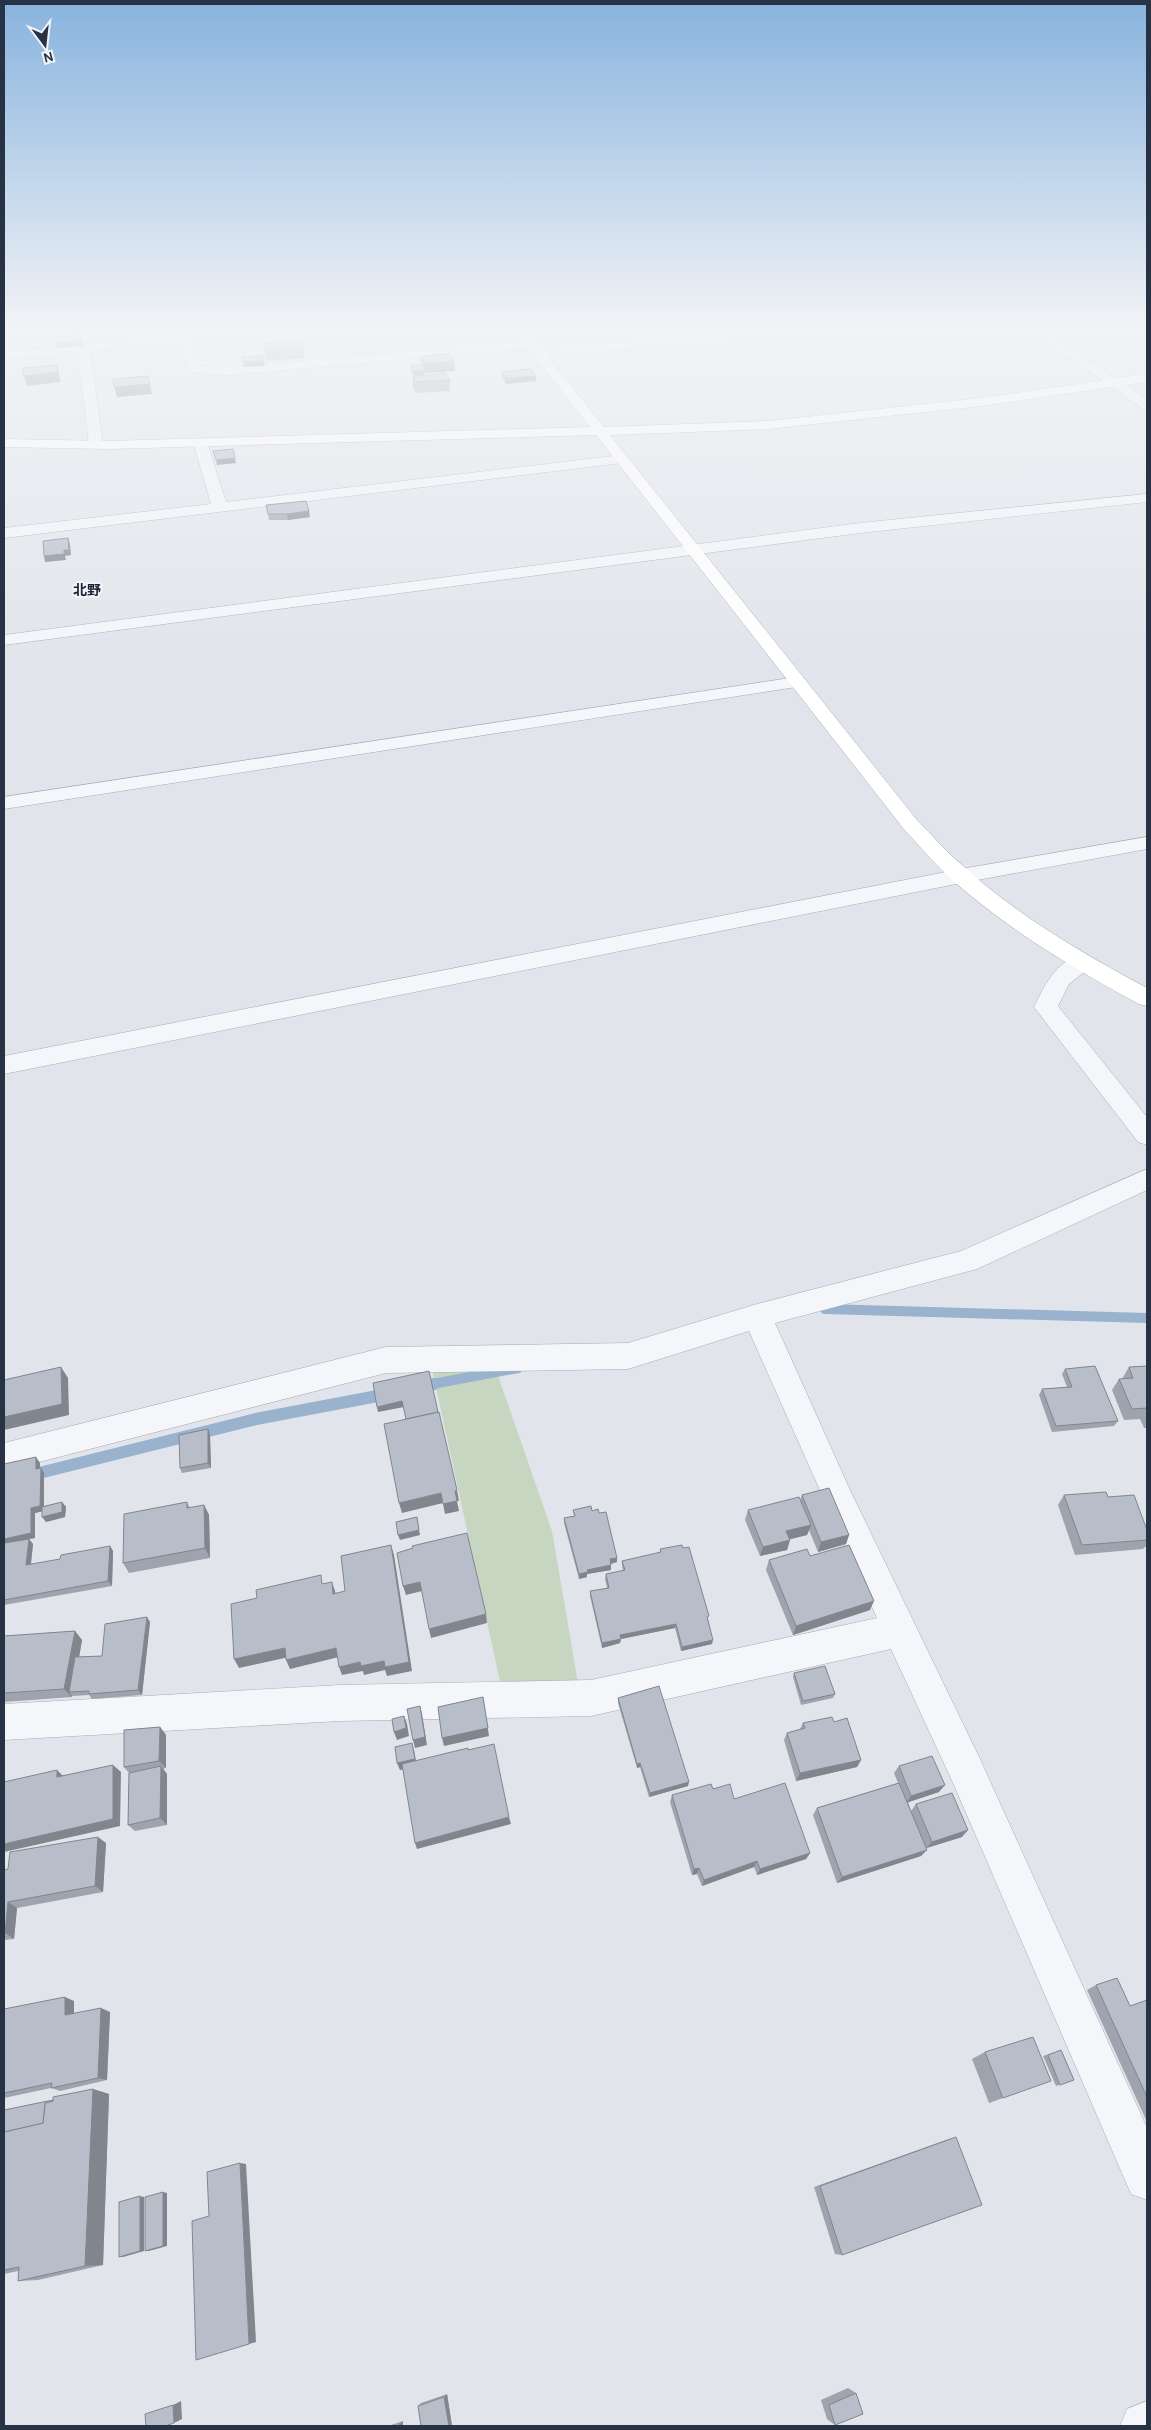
<svg xmlns="http://www.w3.org/2000/svg" width="1151" height="2430" font-family="Karla,'Noto Sans JP',sans-serif">
<rect width="100%" height="100%" fill="#e1e5eb"/>
<polygon fill="#c6d6c1" points="495,1367 552,1531 578,1683 501,1686 432,1369"/>
<g fill="none" stroke-linecap="round" stroke-linejoin="round">
<g stroke="#99b2ce" stroke-width="10">
<polyline points="825,1309 1147,1318"/>
<polyline points="427,1385 518,1368"/>
</g>
<g stroke="#99b2ce" stroke-width="12">
<polyline points="419,1387 434,1384"/>
<polyline points="31,1475 256,1419 388,1394"/>
</g>
<g stroke="#a5acb6" stroke-width="1">
<g id="street">
<polygon points="797,326 838,326 832,330 537,357 531,353 537,349"/>
<polygon points="1023,326 1036,326 1147,399 1147,409 1142,408"/>
<polygon points="182,335 188,339 200,366 232,367 531,340 537,344 531,348 232,375 191,373 178,343 90,351 103,444 96,448 89,444 78,353 4,360 4,352"/>
<polygon points="200,438 207,442 226,502 622,455 629,459 622,463 4,538 4,528 211,504 193,442"/>
<polygon points="1147,494 1147,502 860,533 4,645 4,635 860,523"/>
<polygon points="797,677 803,678 806,682 803,686 4,809 4,797"/>
<polygon points="1147,837 1147,849 961,883 4,1074 4,1056 961,869"/>
<path d="M 1081,955 L 1089,958 L 1093,963 L 1089,968 L 1069,984 L 1058,1006 L 1147,1117 L 1147,1145 L 1138,1142 L 1034,1007 C 1045,985 1055,962 1081,955 Z"/>
<polygon points="1147,1169 1147,1190 977,1269 775,1323 850,1490 980,1759 1147,2128 1147,2200 1131,2194 954,1785 891,1649 591,1716 340,1721 4,1740 4,1704 340,1685 591,1680 877,1618 749,1331 628,1369 386,1373 4,1471 4,1443 386,1347 628,1343 757,1304 961,1251"/>
<polygon points="1147,2401 1147,2426 1120,2426 1127,2409"/>
</g>
</g>
<g stroke="#a5acb6" stroke-width="1">
<path id="secondary" d="M 511,326 L 523,326 L 604,427 L 768,421 L 981,398 L 1147,374 L 1147,382 L 981,406 L 768,429 L 610,435 L 917,820 C 932,835 946,852 963,866 C 1018,916 1082,953 1147,988 L 1147,1006 L 1139,1004 C 1071,967 1005,928 948,876 C 932,861 918,844 903,828 L 596,435 L 108,449 L 4,447 L 4,439 L 108,441 L 590,427 Z"/>
</g>
<use href="#street" fill="#f4f6f9" fill-rule="evenodd"/>
<use href="#secondary" fill="#fff" fill-rule="evenodd"/>
</g>
<g fill="#9ea3ad">
<polygon points="302,340 305,358 266,361 265,351"/>
<polygon points="420,357 455,371 425,373 424,372 424,375 450,380 450,391 416,393 413,388 413,378 415,376 414,376 411,371 411,366 421,365"/>
<polygon points="502,372 536,381 506,384 502,377"/>
<polygon points="266,505 310,517 288,520 269,520"/>
<polygon points="1147,1366 1147,1428 1144,1428 1140,1419 1124,1420 1112,1390 1119,1379 1122,1379 1129,1367"/>
<polygon points="1065,1369 1118,1421 1114,1426 1052,1432 1039,1395 1042,1389 1067,1387 1062,1374"/>
<polygon points="208,1429 210,1435 211,1468 182,1473 180,1468"/>
<polygon points="40,1463 40,1468 41,1468 44,1473 44,1506 62,1502 66,1507 65,1517 46,1522 42,1511 35,1513 35,1538 29,1539 33,1544 31,1565 60,1559 110,1546 113,1551 112,1586 4,1605 4,1464"/>
<polygon points="802,1495 849,1535 846,1544 818,1552 809,1530 807,1535 790,1539 787,1550 760,1556 745,1520 748,1510 800,1500"/>
<polygon points="1064,1495 1108,1497 1147,1530 1147,1545 1143,1549 1075,1555 1058,1505"/>
<polygon points="187,1502 190,1508 204,1505 209,1515 210,1558 129,1573 123,1563"/>
<polygon points="573,1510 592,1511 617,1562 611,1564 611,1570 587,1574 587,1577 579,1579 564,1523 564,1518 574,1516"/>
<polygon points="660,1549 708,1621 712,1644 681,1651 675,1628 621,1639 620,1643 602,1648 590,1596 590,1591 607,1588 605,1579 606,1574 623,1571 622,1565 622,1561 660,1553"/>
<polygon points="810,1556 870,1610 793,1635 766,1570 769,1560"/>
<polygon points="150,1622 142,1695 92,1699 89,1695 72,1696 72,1697 4,1702 4,1636 75,1631 82,1640 79,1657 102,1656"/>
<polygon points="794,1673 835,1694 833,1698 801,1705 793,1677"/>
<polygon points="618,1698 688,1786 649,1797 640,1767 637,1768 618,1703"/>
<polygon points="834,1722 861,1760 857,1767 796,1781 784,1740 787,1733 800,1729 803,1723"/>
<polygon points="160,1727 166,1735 166,1768 163,1769 167,1774 167,1825 135,1831 128,1825 129,1773 124,1767"/>
<polygon points="899,1766 939,1792 908,1802 911,1811 916,1804 962,1837 927,1848 921,1856 837,1883 813,1815 817,1808 898,1783 894,1773"/>
<polygon points="713,1789 734,1799 810,1853 806,1859 757,1875 754,1867 702,1886 697,1874 692,1875 670,1802 672,1795"/>
<polygon points="106,1843 103,1892 17,1908 14,1939 4,1940 4,1870"/>
<polygon points="1096,1985 1130,2006 1147,2000 1147,2122 1087,1990"/>
<polygon points="74,2001 74,2014 110,2012 107,2080 60,2091 51,2088 4,2098 4,2009"/>
<polygon points="1061,2050 1074,2080 1056,2086 1043,2056"/>
<polygon points="985,2052 1003,2098 989,2103 972,2059"/>
<polygon points="93,2089 109,2094 103,2265 38,2280 18,2281 18,2271 4,2274 4,2110 53,2100"/>
<polygon points="956,2137 842,2255 835,2254 814,2187 946,2140"/>
<polygon points="848,2388 856,2393 835,2425 827,2419 821,2400"/>
<polygon points="447,2394 452,2426 418,2406 421,2403"/>
<polygon points="403,2421 403,2426 388,2426"/>
</g>
<g fill="#81858d">
<polygon points="81,335 83,346 58,348 56,343"/>
<polygon points="264,361 265,366 244,367 243,362"/>
<polygon points="454,361 455,371 425,373 424,363"/>
<polygon points="57,365 61,382 27,386 24,376"/>
<polygon points="424,370 424,375 414,376 414,371"/>
<polygon points="148,376 152,394 117,397 114,387"/>
<polygon points="536,376 536,381 506,384 506,378"/>
<polygon points="235,458 236,463 217,465 216,460"/>
<polygon points="309,511 310,517 288,520 287,514"/>
<polygon points="68,538 70,544 71,555 65,556 66,560 45,562 44,556 64,550"/>
<polygon points="61,1367 68,1378 69,1415 4,1430 4,1417"/>
<polygon points="402,1401 404,1407 378,1412 377,1407"/>
<polygon points="208,1429 210,1435 211,1468 208,1463"/>
<polygon points="36,1457 40,1463 39,1474 36,1469"/>
<polygon points="41,1468 44,1473 44,1511 35,1513 35,1538 29,1539 33,1544 30,1570 4,1545 4,1539 31,1508"/>
<polygon points="457,1490 459,1501 457,1501 459,1511 445,1514 443,1504 455,1491"/>
<polygon points="441,1493 443,1503 402,1513 399,1503"/>
<polygon points="62,1502 66,1507 65,1517 46,1522 42,1517"/>
<polygon points="204,1505 209,1515 210,1558 205,1548"/>
<polygon points="811,1525 807,1535 783,1541 786,1531"/>
<polygon points="419,1530 420,1535 400,1540 398,1535"/>
<polygon points="849,1535 846,1544 818,1552 821,1542"/>
<polygon points="790,1540 787,1550 760,1556 763,1547"/>
<polygon points="391,1545 394,1555 412,1671 387,1676 385,1670 364,1675 363,1671 342,1675 339,1667 360,1662"/>
<polygon points="110,1546 113,1551 112,1586 108,1581"/>
<polygon points="617,1558 617,1562 610,1564 610,1559"/>
<polygon points="611,1565 611,1570 587,1574 587,1577 579,1579 579,1574 587,1570"/>
<polygon points="332,1582 335,1591 337,1603 333,1594"/>
<polygon points="420,1582 422,1591 406,1595 403,1586"/>
<polygon points="874,1601 870,1610 793,1635 796,1626"/>
<polygon points="486,1614 487,1623 431,1638 429,1629"/>
<polygon points="147,1617 150,1622 142,1695 138,1690"/>
<polygon points="676,1624 675,1628 621,1639 620,1643 602,1648 602,1643 620,1635"/>
<polygon points="75,1631 82,1640 73,1692 69,1692 72,1696 72,1697 64,1689"/>
<polygon points="713,1640 712,1644 681,1651 682,1647"/>
<polygon points="285,1648 289,1657 239,1668 234,1659"/>
<polygon points="336,1648 339,1657 290,1669 286,1660"/>
<polygon points="483,1697 489,1736 444,1746 442,1738"/>
<polygon points="420,1706 422,1714 427,1745 415,1748 413,1740"/>
<polygon points="404,1716 407,1724 409,1736 397,1740 394,1732"/>
<polygon points="160,1727 166,1735 166,1768 159,1761"/>
<polygon points="412,1743 414,1750 417,1767 400,1770 397,1763"/>
<polygon points="861,1760 857,1767 796,1781 800,1773"/>
<polygon points="640,1763 640,1767 637,1768 637,1764"/>
<polygon points="113,1765 121,1772 120,1826 4,1852 4,1844"/>
<polygon points="161,1766 167,1774 167,1825 160,1818"/>
<polygon points="57,1770 65,1778 57,1777"/>
<polygon points="689,1782 688,1786 649,1797 650,1793"/>
<polygon points="945,1785 939,1792 906,1803 911,1796"/>
<polygon points="509,1817 511,1824 417,1849 415,1843"/>
<polygon points="968,1830 962,1837 926,1848 932,1842"/>
<polygon points="98,1837 106,1843 103,1892 95,1886"/>
<polygon points="927,1850 921,1856 837,1883 842,1877"/>
<polygon points="810,1853 806,1859 757,1875 760,1869"/>
<polygon points="757,1861 754,1867 702,1886 704,1880"/>
<polygon points="699,1868 697,1874 692,1875 694,1869"/>
<polygon points="8,1902 17,1908 14,1939 5,1933"/>
<polygon points="65,1997 74,2001 74,2019 65,2015"/>
<polygon points="101,2008 110,2012 107,2080 98,2078"/>
<polygon points="93,2089 109,2094 103,2265 85,2266"/>
<polygon points="240,2163 246,2164 256,2342 249,2344"/>
<polygon points="163,2192 167,2193 167,2246 149,2251 145,2251"/>
<polygon points="140,2196 144,2197 144,2251 123,2257 119,2257"/>
<polygon points="447,2394 452,2426 449,2426 444,2397"/>
<polygon points="181,2401 182,2419 174,2423 173,2405"/>
<polygon points="403,2421 403,2426 399,2426 399,2425"/>
</g>
<g fill="#b8bec9" stroke="#81858d">
<polygon points="81,335 82,341 56,343 56,337"/>
<polygon points="302,340 304,349 265,351 264,343"/>
<polygon points="450,353 454,361 424,363 420,357"/>
<polygon points="263,356 264,361 243,362 242,357"/>
<polygon points="57,365 58,372 24,376 22,368"/>
<polygon points="421,365 424,370 414,371 411,366"/>
<polygon points="531,369 536,376 506,378 502,372"/>
<polygon points="445,373 450,380 415,382 413,378 415,376"/>
<polygon points="148,376 150,384 114,387 113,379"/>
<polygon points="233,449 235,458 216,460 213,451"/>
<polygon points="306,501 309,511 287,514 268,514 266,505"/>
<polygon points="68,538 69,550 64,550 64,554 44,556 43,541"/>
<polygon points="1095,1366 1118,1421 1056,1426 1042,1389 1072,1387 1065,1369"/>
<polygon points="1147,1366 1147,1408 1132,1409 1119,1379 1133,1378 1129,1367"/>
<polygon points="61,1367 62,1404 4,1417 4,1380"/>
<polygon points="429,1371 438,1412 406,1419 402,1401 377,1407 373,1383"/>
<polygon points="439,1412 457,1490 455,1491 457,1501 443,1504 441,1493 399,1503 384,1424"/>
<polygon points="208,1429 208,1463 180,1468 179,1435"/>
<polygon points="36,1457 36,1469 41,1468 40,1506 31,1508 31,1533 4,1539 4,1464"/>
<polygon points="829,1488 849,1535 821,1542 802,1495"/>
<polygon points="1106,1492 1108,1497 1134,1495 1147,1530 1147,1540 1082,1545 1064,1495"/>
<polygon points="799,1497 811,1525 786,1531 790,1540 763,1547 748,1510"/>
<polygon points="62,1502 62,1512 42,1517 42,1507"/>
<polygon points="187,1502 187,1508 204,1505 205,1548 123,1563 124,1514"/>
<polygon points="591,1506 592,1511 598,1509 599,1513 606,1512 617,1558 610,1559 611,1565 587,1570 588,1572 579,1574 564,1518 575,1516 573,1510"/>
<polygon points="417,1517 419,1530 398,1535 396,1522"/>
<polygon points="467,1533 486,1614 429,1629 420,1582 403,1586 397,1553 413,1548 412,1546"/>
<polygon points="29,1539 26,1565 60,1559 61,1555 110,1546 108,1581 4,1600 4,1543"/>
<polygon points="391,1545 409,1662 385,1667 384,1661 361,1666 360,1662 339,1667 336,1648 286,1660 285,1648 234,1659 231,1604 257,1598 256,1590 321,1575 322,1584 332,1582 333,1594 345,1591 341,1556"/>
<polygon points="682,1545 683,1548 689,1547 709,1616 707,1617 713,1640 682,1647 676,1624 620,1635 621,1639 602,1643 590,1591 609,1588 606,1574 625,1570 622,1561 661,1552 660,1549"/>
<polygon points="849,1545 874,1601 796,1626 769,1560 807,1549 810,1556"/>
<polygon points="147,1617 138,1690 89,1694 89,1691 69,1692 75,1657 102,1656 105,1624"/>
<polygon points="75,1631 64,1689 4,1693 4,1636"/>
<polygon points="825,1666 835,1694 803,1701 794,1673"/>
<polygon points="659,1686 689,1782 650,1793 640,1763 637,1764 618,1698"/>
<polygon points="483,1697 488,1728 442,1738 438,1707"/>
<polygon points="420,1706 425,1737 413,1740 407,1709"/>
<polygon points="404,1716 406,1728 394,1732 392,1719"/>
<polygon points="832,1717 834,1722 847,1718 861,1760 800,1773 787,1733 805,1728 803,1723"/>
<polygon points="160,1727 159,1761 124,1767 124,1730"/>
<polygon points="412,1743 415,1759 397,1763 395,1747"/>
<polygon points="494,1744 509,1817 415,1843 402,1764 468,1748 468,1750"/>
<polygon points="932,1756 945,1785 911,1796 899,1766"/>
<polygon points="113,1765 113,1819 4,1844 4,1782 57,1770 57,1777"/>
<polygon points="161,1766 160,1818 128,1825 129,1773"/>
<polygon points="785,1783 810,1853 760,1869 757,1861 704,1880 699,1868 694,1869 672,1795 711,1784 713,1789 730,1784 734,1799"/>
<polygon points="899,1783 927,1850 842,1877 817,1808"/>
<polygon points="952,1793 968,1830 932,1842 916,1804"/>
<polygon points="98,1837 95,1886 8,1902 5,1933 4,1934 4,1870 8,1869 10,1852"/>
<polygon points="1117,1978 1130,2006 1147,2000 1147,2097 1096,1985"/>
<polygon points="65,1997 65,2015 101,2008 98,2078 51,2088 52,2083 4,2093 4,2009"/>
<polygon points="1033,2037 1051,2081 1003,2098 985,2052"/>
<polygon points="1061,2050 1074,2080 1060,2085 1048,2055"/>
<polygon points="93,2089 85,2266 18,2281 19,2267 4,2270 4,2132 43,2123 45,2103 53,2101 53,2097"/>
<polygon points="53,2100 53,2101 45,2103 43,2123 4,2132 4,2110"/>
<polygon points="956,2137 982,2205 842,2255 820,2186"/>
<polygon points="240,2163 249,2344 196,2360 192,2221 209,2216 207,2172"/>
<polygon points="163,2192 163,2246 145,2251 145,2197"/>
<polygon points="140,2196 140,2251 119,2257 119,2202"/>
<polygon points="856,2393 863,2414 835,2425 829,2405"/>
<polygon points="444,2397 449,2426 421,2426 418,2406"/>
<polygon points="173,2405 174,2423 165,2426 146,2426 145,2414"/>
</g>
<linearGradient id="sky" x2="0" y2="1"><stop stop-color="#88b3de"/><stop offset="0.49" stop-color="#f2f3f6"/><stop offset="1" stop-color="#f2f3f6" stop-opacity="0"/></linearGradient>
<rect width="1151" height="666" fill="url(#sky)"/>
<g text-anchor="middle" stroke-width="4" stroke-linejoin="round" paint-order="stroke">
<g font-size="14" font-weight="bold" fill="#1a2335" stroke="#f1f4f8">
<text x="87" y="595">北野</text>
</g>
</g>
<rect width="1151" height="2430" fill="none" stroke="#273245" stroke-width="10"/>
<g transform="translate(45 45) rotate(165)" stroke="#f1f4f8" stroke-width="4" paint-order="stroke">
<path d="M0-4L9 19L0 12L-9 19Z" fill="#273245"/>
<text y="-8" font-size="14" font-weight="bold" text-anchor="middle" fill="#273245">N</text>
</g>
</svg>
